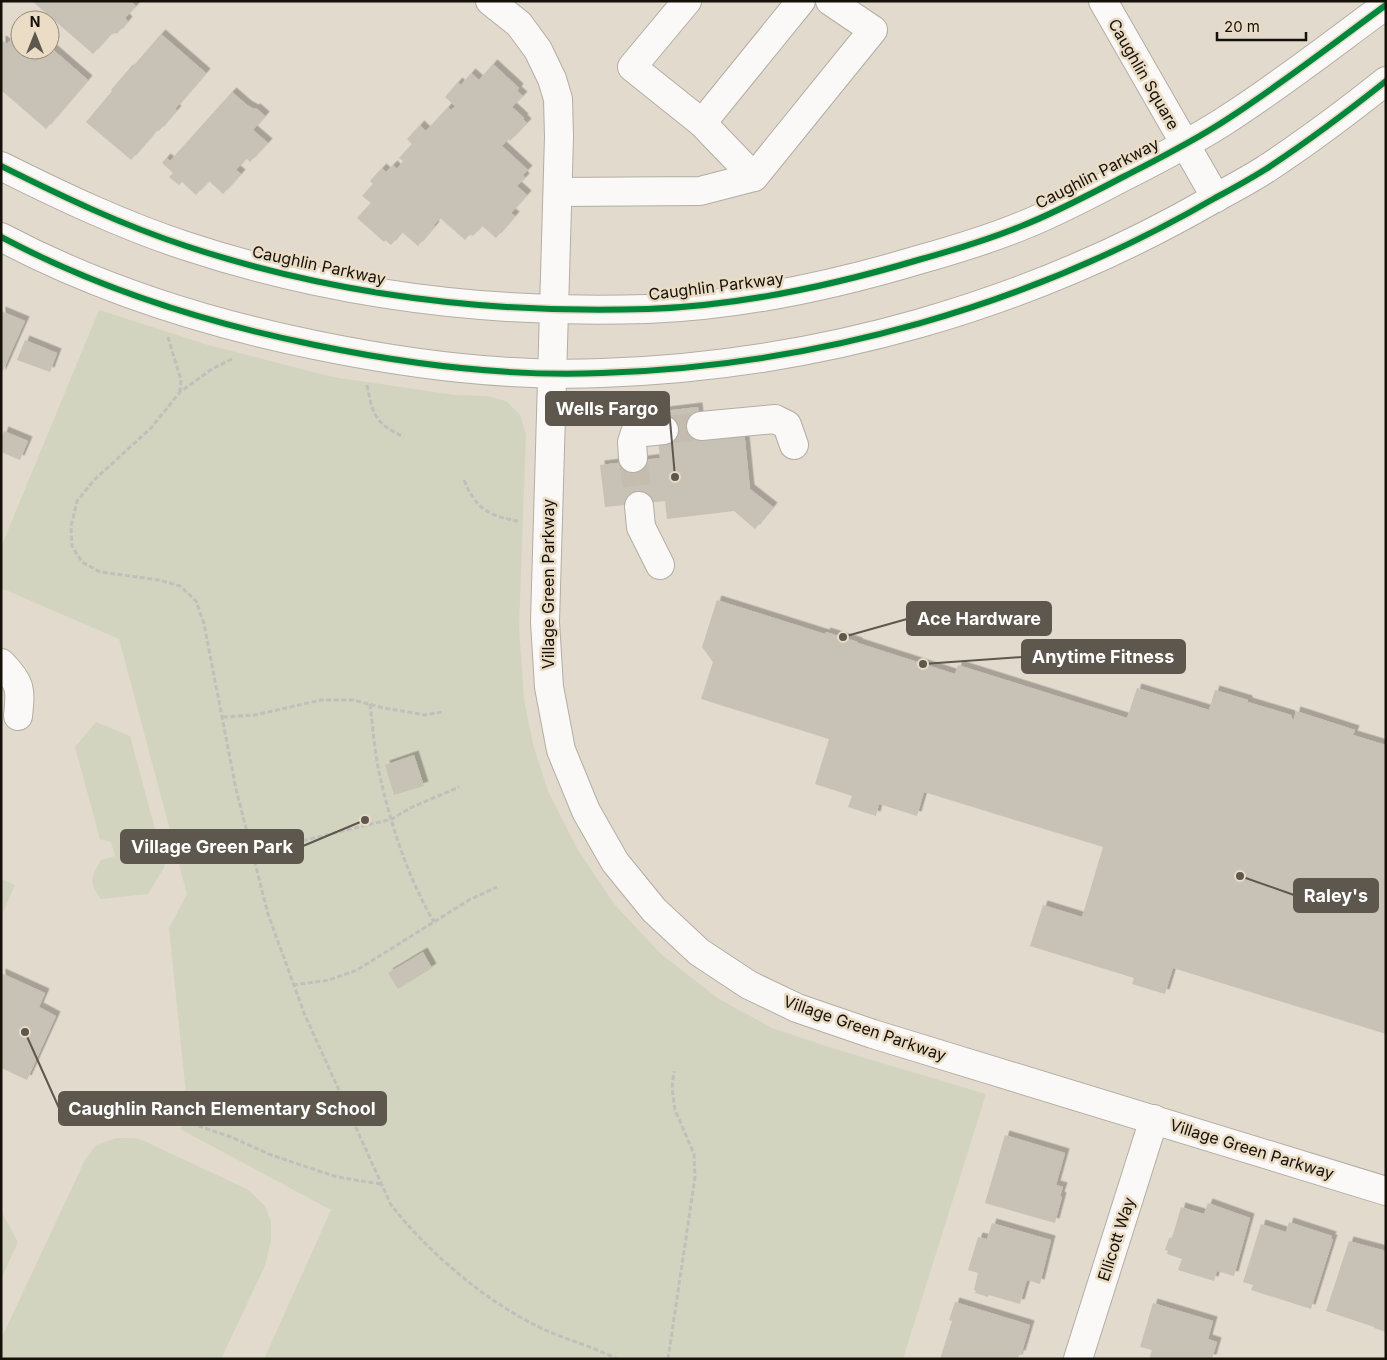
<svg xmlns="http://www.w3.org/2000/svg" width="1387" height="1360" font-family="Inter,sans-serif">
<defs>
<filter id="shadow"><feDropShadow dx="4.5" dy="-4.5" stdDeviation="0" flood-color="#0004"/></filter>
</defs>
<rect width="100%" height="100%" fill="#e2dacd"/>
<g fill="#d3d4bf">
<polygon points="99,310 205,344 333,377 455,395 487,396 506,401 520,415 526,434 519,627 524,700 533,744 548,791 578,850 615,905 661,954 719,999 772,1028 835,1049 986,1094 903,1359 264,1359 331,1210 180,1129 188,1114 169,928 187,894 119,639 1,588 1,547"/>
<path d="M 96,722 L 130,736 L 165,866 L 148,894 L 101,899 C 88,882 91,878 101,860 L 115,856 L 111,842 L 100,839 L 75,747 Z"/>
<polygon points="1,879 15,885 1,917"/>
<polygon points="117,1138 135,1138 144,1141 249,1190 265,1206 271,1221 271,1241 265,1266 221,1359 1,1359 1,1339 85,1160 96,1145"/>
<polygon points="1,1211 18,1242 1,1279"/>
</g>
<g fill="#c8c1b5" filter="url(#shadow)">
<polygon points="32,1 131,1 136,6 125,18 128,21 118,33 111,34 93,54"/>
<polygon points="20,29 20,50 50,50 50,47 88,80 46,129 1,90 1,41 2,40 7,44"/>
<polygon points="161,34 206,73 175,109 177,110 159,131 157,130 131,160 86,122 112,91 111,90 129,69 130,70"/>
<polygon points="493,64 519,88 517,91 523,96 512,107 524,118 523,119 527,123 510,141 508,139 502,146 528,170 523,175 525,178 517,186 527,195 511,213 515,216 496,238 482,226 473,236 470,234 465,240 440,218 434,225 435,226 418,246 402,232 391,245 385,240 384,242 357,218 371,203 362,196 373,184 370,181 382,168 386,172 393,165 397,169 403,161 399,158 412,144 407,139 420,125 426,131 448,107 451,110 455,106 445,97 458,82 461,85 471,73 479,80"/>
<polygon points="232,92 247,105 254,109 256,108 265,116 253,130 268,143 250,162 246,158 236,170 241,174 223,194 209,181 196,195 182,182 179,185 169,177 173,173 162,163 166,158 170,161"/>
<polygon points="1,311 25,321 1,375"/>
<polygon points="25,340 57,353 50,372 17,360"/>
<polygon points="698,407 701,435 744,430 750,489 773,507 755,529 734,511 667,519 665,501 605,507 600,465 660,458 658,440 667,439 664,411"/>
<polygon points="4,431 28,441 20,460 1,452 1,439"/>
<polygon points="717,600 825,634 826,632 858,642 858,643 955,674 958,665 1127,718 1137,688 1209,710 1215,690 1248,700 1248,702 1291,715 1293,722 1296,711 1355,730 1353,735 1386,745 1386,1034 1173,968 1165,994 1132,984 1134,978 1030,946 1043,905 1082,917 1103,847 924,792 917,816 879,804 876,816 848,807 852,796 815,784 829,739 701,699 713,662 702,647"/>
<polygon points="414,755 424,786 394,795 385,765"/>
<polygon points="423,952 432,968 398,989 388,973"/>
<polygon points="1,973 45,993 39,1007 56,1016 27,1080 1,1068"/>
<polygon points="1005,1135 1065,1153 1056,1185 1063,1187 1060,1196 1062,1197 1055,1223 985,1203"/>
<polygon points="1208,1203 1250,1218 1234,1276 1217,1271 1214,1281 1178,1270 1182,1259 1167,1254 1168,1251 1165,1250 1169,1238 1172,1238 1181,1207 1204,1214"/>
<polygon points="1289,1222 1332,1236 1331,1239 1333,1239 1311,1309 1251,1290 1253,1285 1243,1282 1261,1224 1286,1232"/>
<polygon points="992,1223 1051,1240 1040,1284 1027,1280 1020,1304 989,1295 988,1297 975,1293 976,1291 974,1290 978,1273 968,1270 978,1237 987,1239"/>
<polygon points="1349,1241 1386,1251 1386,1332 1374,1328 1374,1327 1326,1311"/>
<polygon points="955,1302 1030,1325 1021,1355 1019,1354 1018,1359 940,1359 952,1321 949,1320"/>
<polygon points="1153,1303 1213,1321 1208,1339 1217,1342 1212,1359 1149,1359 1152,1350 1140,1347"/>
</g>
<g fill="none" stroke-linecap="round" stroke-linejoin="round">
<g stroke="#c3bcaf" stroke-width="28" stroke-dasharray="28 14" stroke-linecap="butt">
<polyline points="664,430 701,426"/>
<polyline points="633,458 639,506"/>
</g>
<g stroke="#b3ada3" stroke-width="30">
<g id="minor">
<polyline points="490,1 519,24 538,50 552,79 558,99 559,137 545,622 549,687 561,750 586,811 615,862 654,910 699,952 749,985 797,1008 873,1034 1386,1191"/>
<polyline points="687,1 632,67 702,123 801,1"/>
<polyline points="1103,1 1216,198"/>
<path d="M 1,166 C 61,196 122,225 186,246 C 334,295 492,314 648,309 C 736,306 834,285 918,260 C 954,250 990,239 1024,225 C 1059,211 1092,193 1125,176 C 1160,158 1196,140 1229,118 C 1283,83 1334,43 1386,5"/>
<polyline points="754,177 873,30 830,1"/>
<polyline points="558,192 700,191 754,177 702,123"/>
<path d="M 1,237 C 99,289 207,323 315,345 C 407,364 508,377 602,373 C 817,366 1029,306 1215,198 C 1232,189 1250,179 1266,169 C 1307,142 1347,112 1386,81"/>
<polyline points="701,426 775,419 787,425 794,445"/>
<polyline points="633,458 632,442 635,433 664,430"/>
<polyline points="639,506 641,527 660,565"/>
<path d="M 1,663 C 21,683 21,689 18,716"/>
<polyline points="1078,1359 1154,1119"/>
</g>
</g>
<g stroke="#c1bfbb" stroke-width="3" stroke-dasharray="5 2.5" stroke-linecap="butt">
<polyline points="168,337 181,380 180,391"/>
<path d="M 232,359 L 212,369 L 180,392 L 151,428 L 94,480 L 77,501 L 71,526 L 72,546 L 82,562 L 100,572 L 159,580 L 180,586 L 196,601 L 204,624 L 236,789 L 268,914 L 304,1013 L 391,1205 C 430,1254 486,1302 543,1329 C 567,1340 594,1347 617,1359"/>
<path d="M 367,385 C 373,416 375,423 404,437"/>
<path d="M 464,480 C 476,509 489,516 518,521"/>
<path d="M 370,704 C 373,730 375,756 381,781 C 392,828 409,880 434,922"/>
<polyline points="223,717 255,715 321,700 353,700 384,708 425,715 442,712"/>
<polyline points="252,853 392,819 410,808 459,787"/>
<polyline points="293,985 329,980 357,970 469,900 497,887"/>
<polyline points="184,1121 231,1137 271,1155 337,1177 381,1184"/>
<polyline points="668,1359 695,1177 694,1154 675,1110 672,1088 674,1071"/>
</g>
<use href="#minor" stroke="#fbf9f8" stroke-width="28"/>
<g stroke="#eadcc5" stroke-width="9">
<g id="cycleway">
<path d="M 1,166 C 61,196 122,225 186,246 C 334,295 492,314 648,309 C 736,306 834,285 918,260 C 954,250 990,239 1024,225 C 1059,211 1092,193 1125,176 C 1160,158 1196,140 1229,118 C 1283,83 1334,43 1386,5"/>
<path d="M 1,237 C 99,289 207,323 315,345 C 407,364 508,377 602,373 C 817,366 1029,306 1215,198 C 1232,189 1250,179 1266,169 C 1307,142 1347,112 1386,81"/>
</g>
</g>
<use href="#cycleway" stroke="#00873e" stroke-width="6"/>
</g>
<g text-anchor="middle" stroke-width="5" stroke-linejoin="round" paint-order="stroke">
<g font-size="16" fill="#151008" stroke="#eadcc5">
<text transform="translate(1144 74) rotate(60)" y="6">Caughlin Square</text>
<text transform="translate(1097 173) rotate(-27)" y="6">Caughlin Parkway</text>
<text transform="translate(319 265) rotate(12)" y="6">Caughlin Parkway</text>
<text transform="translate(716 286) rotate(-7)" y="6">Caughlin Parkway</text>
<text transform="translate(548 584) rotate(-90)" y="6">Village Green Parkway</text>
<text transform="translate(865 1028) rotate(19)" y="6">Village Green Parkway</text>
<text transform="translate(1252 1149) rotate(17)" y="6">Village Green Parkway</text>
<text transform="translate(1116 1239) rotate(-72)" y="6">Ellicott Way</text>
</g>
</g>
<path fill="none" stroke="#5d574d" stroke-width="2" d="M675 477L669 409M843 637L907 619M923 664L1022 657M365 820L303 846M1240 876L1294 895M25 1032L59 1108"/>
<g fill="#5d574d" stroke="#eadcc5" stroke-width="2">
<circle cx="675" cy="477" r="5"/>
<circle cx="843" cy="637" r="5"/>
<circle cx="923" cy="664" r="5"/>
<circle cx="365" cy="820" r="5"/>
<circle cx="1240" cy="876" r="5"/>
<circle cx="25" cy="1032" r="5"/>
</g>
<g fill="#5d574d" stroke="#5d574d" stroke-width="2">
<rect x="546" y="392" width="123" height="33" rx="5"/>
<rect x="907" y="602" width="144" height="33" rx="5"/>
<rect x="1022" y="640" width="163" height="33" rx="5"/>
<rect x="121" y="830" width="182" height="33" rx="5"/>
<rect x="1294" y="879" width="84" height="33" rx="5"/>
<rect x="59" y="1092" width="327" height="33" rx="5"/>
</g>
<g font-size="18" text-anchor="middle" font-weight="bold" fill="#fff">
<text x="607" y="415">Wells Fargo</text>
<text x="979" y="625">Ace Hardware</text>
<text x="1103" y="663">Anytime Fitness</text>
<text x="212" y="853">Village Green Park</text>
<text x="1336" y="902">Raley's</text>
<text x="222" y="1115">Caughlin Ranch Elementary School</text>
</g>
<rect width="1387" height="1360" fill="none" stroke="#151008" stroke-width="5"/>
<g transform="translate(35 35)"><circle r="24" fill="#eadcc5" stroke="#958a79"/>
<path d="M0-4L9 19L0 12L-9 19Z" fill="#5d574d"/>
<text y="-8" font-size="14" font-weight="bold" text-anchor="middle" fill="#151008">N</text>
</g>
<path d="M1217 32v8h89v-8" fill="none" stroke="#151008" stroke-width="2.5"/>
<text x="1224" y="32" font-size="15" fill="#151008" stroke="#eadcc5" stroke-width="4" paint-order="stroke">20 m</text>
</svg>
